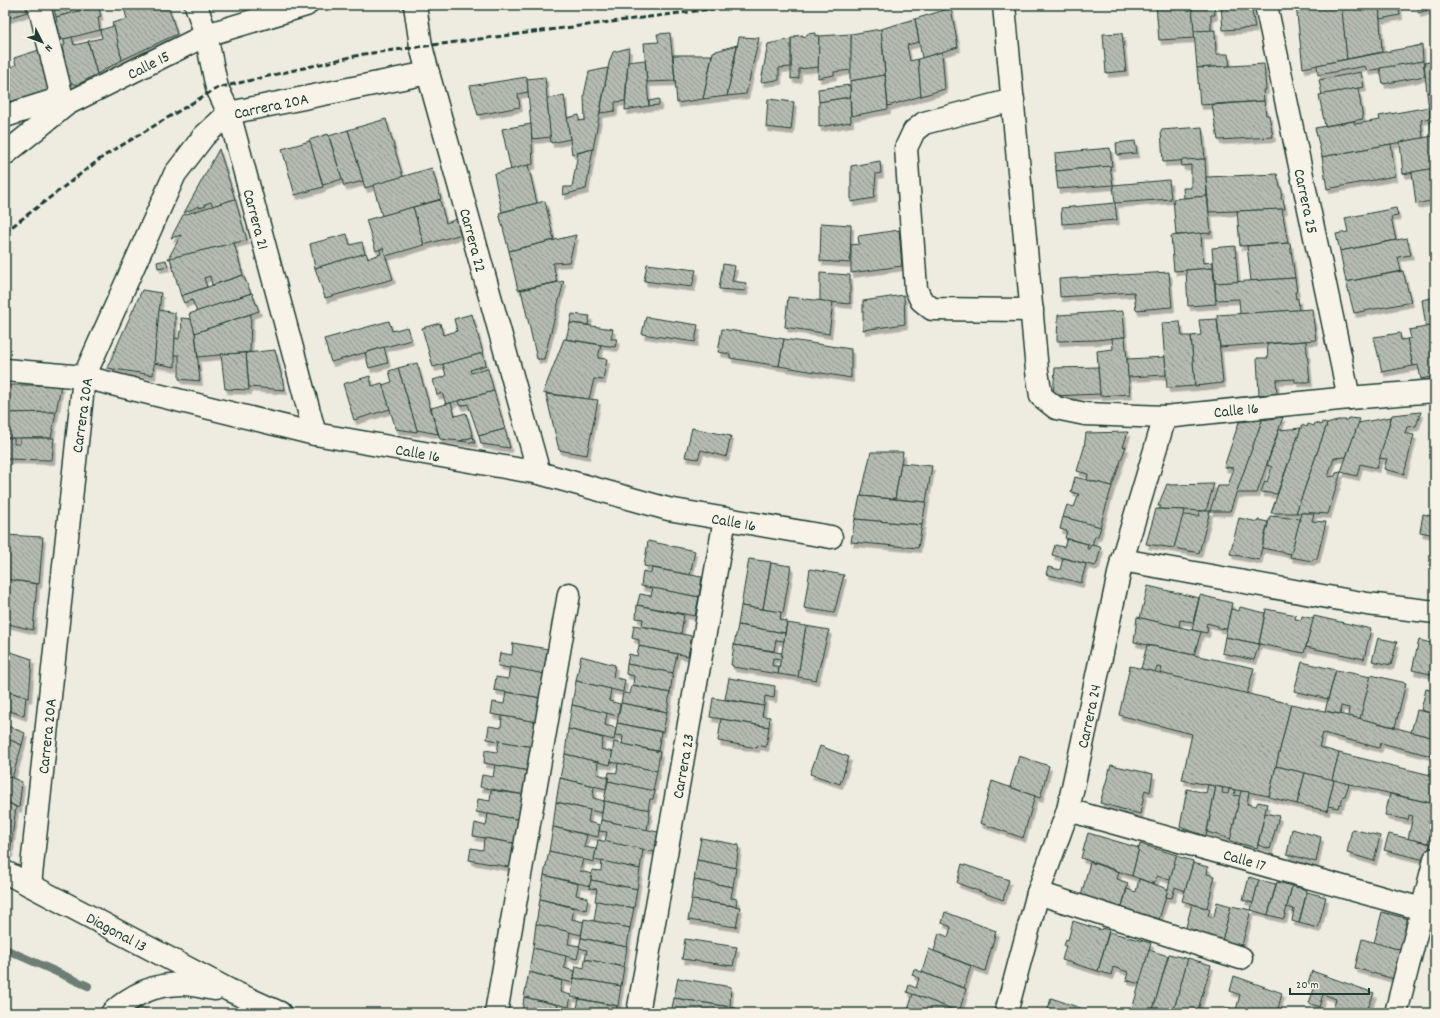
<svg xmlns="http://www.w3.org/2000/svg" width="1440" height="1018" font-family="Dekko,sans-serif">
<defs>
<pattern id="building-back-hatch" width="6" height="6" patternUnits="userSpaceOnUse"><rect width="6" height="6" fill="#b5bbb0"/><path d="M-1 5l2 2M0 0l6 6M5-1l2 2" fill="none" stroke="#939990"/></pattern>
<filter id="shadow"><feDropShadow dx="2.5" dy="4.5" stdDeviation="0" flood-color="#0004"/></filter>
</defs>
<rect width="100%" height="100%" fill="#eeece1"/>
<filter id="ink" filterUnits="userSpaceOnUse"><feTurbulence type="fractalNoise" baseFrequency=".025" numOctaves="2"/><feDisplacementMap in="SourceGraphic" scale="8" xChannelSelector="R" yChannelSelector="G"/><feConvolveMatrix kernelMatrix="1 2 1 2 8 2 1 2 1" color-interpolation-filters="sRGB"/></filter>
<g filter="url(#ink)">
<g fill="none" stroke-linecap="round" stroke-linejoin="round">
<g stroke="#6c7e74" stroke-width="8">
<polyline points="5,949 88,986"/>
<polyline points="140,1010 147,1013"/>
</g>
</g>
<g fill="url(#building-back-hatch)" stroke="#1f3d34" filter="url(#shadow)">
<polygon points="5,5 25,5 27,12 5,19"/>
<polygon points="53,5 98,5 98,6 56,17"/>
<polygon points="123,5 168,5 177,34 122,60 112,23 127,19"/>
<polygon points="1156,5 1192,5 1195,38 1159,40"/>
<polygon points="1192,5 1214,5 1215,15 1211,15 1211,31 1194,31"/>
<polygon points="1221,5 1251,5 1255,28 1223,30"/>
<polygon points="1296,5 1342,5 1347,59 1303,68"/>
<polygon points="1364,5 1379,5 1382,52 1347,59 1342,10"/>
<polygon points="1379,5 1399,5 1400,15 1380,19"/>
<polygon points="1418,5 1435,5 1435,8 1418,13"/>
<polygon points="98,6 101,16 98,17 100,30 61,40 56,17"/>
<polygon points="951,8 958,47 922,58 915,19"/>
<polygon points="915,19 919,42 907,45 910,61 918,59 921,96 888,106 881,29"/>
<polygon points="114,26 122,60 97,74 88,41 102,38 100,30"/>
<polygon points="881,29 885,75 850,81 851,34"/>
<polygon points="1215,30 1216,54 1228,54 1230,66 1197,68 1194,31"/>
<polygon points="670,33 675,81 647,82 644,43 659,42 657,34"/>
<polygon points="815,33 815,36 819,35 819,67 799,69 799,78 791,79 791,38 795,38 795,36 803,35 803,37 807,36 807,34"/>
<polygon points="1122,33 1126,71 1106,73 1103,34"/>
<polygon points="851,34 851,70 834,72 834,75 818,78 819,36"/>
<polygon points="72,37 74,45 88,42 97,74 77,85 69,82 62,46 65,45 64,39"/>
<polygon points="739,37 759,38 746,94 727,96"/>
<polygon points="791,39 791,67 779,68 779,80 761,82 768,44"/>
<polygon points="737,45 727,96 703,99 713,52"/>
<polygon points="1422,45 1423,61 1367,71 1365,66 1318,75 1317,65"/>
<polygon points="629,48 625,101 615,102 615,111 600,113 609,63 613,52"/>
<polygon points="39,50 50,94 5,106 5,61 8,60 10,67 16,65 14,58"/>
<polygon points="942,52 945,89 921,96 918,59"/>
<polygon points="673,55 712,55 703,99 677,103"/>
<polygon points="645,60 649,106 625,110 628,62"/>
<polygon points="1423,61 1425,76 1383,84 1380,68"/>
<polygon points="1435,61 1435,92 1427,93 1424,63"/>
<polygon points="1264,64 1266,90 1263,90 1264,101 1200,105 1197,68"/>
<polygon points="608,68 593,149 572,154 567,118 579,115 579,121 585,120 584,95 589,72"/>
<polygon points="1361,72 1364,87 1322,95 1319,80"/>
<polygon points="885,75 888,109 851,116 850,81"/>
<polygon points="527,77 528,92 518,94 520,107 478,115 470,86"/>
<polygon points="545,77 551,137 532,139 527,79"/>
<polygon points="850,85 850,97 819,102 818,89"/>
<polygon points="1358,88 1363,119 1325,126 1319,95"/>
<polygon points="1435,92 1435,163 1427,93"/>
<polygon points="564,95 570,139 551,143 547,99"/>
<polygon points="850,97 851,122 819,127 819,102"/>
<polygon points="659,99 659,105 649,106 649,101"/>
<polygon points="768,99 794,102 791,130 766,127"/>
<polygon points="1264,101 1266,115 1269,115 1273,137 1218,140 1212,105"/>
<polygon points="1429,107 1430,118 1421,120 1423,138 1322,157 1315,128 1354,121 1355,124 1380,120 1379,116"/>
<polygon points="386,119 403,177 365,188 348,130"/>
<polygon points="531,124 533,164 511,170 502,129"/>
<polygon points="1202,127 1205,159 1163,162 1161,130"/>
<polygon points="348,130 363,181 344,186 329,136"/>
<polygon points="328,134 342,179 323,185 309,140"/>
<polygon points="1433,136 1435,168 1403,174 1400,142"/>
<polygon points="310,141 323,187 295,195 282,149"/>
<polygon points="1135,141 1137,153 1117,155 1116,143"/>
<polygon points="1391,144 1395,176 1327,189 1322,157"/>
<polygon points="1110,148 1112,166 1056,171 1055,153"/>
<polygon points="219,149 235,199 213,206 211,202 205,204 206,206 199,208 199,206 184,213"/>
<polygon points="593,149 586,189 563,195 564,187 572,187 578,153"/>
<polygon points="1205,159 1207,196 1184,198 1183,188 1191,188 1191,165 1182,166 1181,160"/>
<polygon points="880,161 881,173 876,174 874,198 851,202 851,166"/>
<polygon points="528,165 537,203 502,212 494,174"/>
<polygon points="1110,166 1113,185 1058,189 1056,171"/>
<polygon points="432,168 441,199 382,216 373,185"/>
<polygon points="1435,168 1435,200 1416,204 1412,172"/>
<polygon points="1277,174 1280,187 1282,191 1281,199 1283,199 1285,209 1209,212 1206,177"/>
<polygon points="1169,180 1171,199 1115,203 1113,185"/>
<polygon points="1207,196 1211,233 1176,235 1173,199"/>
<polygon points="235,199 247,240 168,259 181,235 171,238 183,215"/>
<polygon points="440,200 446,223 457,219 462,234 424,245 413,207"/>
<polygon points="545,201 554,240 509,251 499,213"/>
<polygon points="1115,203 1117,220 1062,224 1061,208"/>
<polygon points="413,207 424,245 386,256 383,248 376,251 366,220"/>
<polygon points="1396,208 1398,216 1391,217 1396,240 1340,251 1336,234 1348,232 1345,218"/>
<polygon points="1282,209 1288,243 1240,246 1237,211"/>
<polygon points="821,223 851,225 850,263 820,261"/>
<polygon points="899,230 902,266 851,273 851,245 859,244 858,236"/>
<polygon points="1201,233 1203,263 1213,262 1213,268 1174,271 1171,236"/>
<polygon points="347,234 350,245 362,242 365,254 315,268 310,244"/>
<polygon points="576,235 569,262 553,263 557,282 518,290 509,251"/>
<polygon points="1407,238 1411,255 1398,257 1401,271 1346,282 1340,251"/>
<polygon points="234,243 243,275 212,285 210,276 204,278 207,287 181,296 170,258"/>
<polygon points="1290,243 1295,278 1251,281 1247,246"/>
<polygon points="1235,246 1238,282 1215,283 1212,248"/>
<polygon points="383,248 393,279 325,298 315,268 366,253 368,258 381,254 380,249"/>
<polygon points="166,260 168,266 158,268 157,262"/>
<polygon points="647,264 696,270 692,287 644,281"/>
<polygon points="723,264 735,266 732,281 746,283 745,291 719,289"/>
<polygon points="1213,268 1216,304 1188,306 1186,270"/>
<polygon points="1403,271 1411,302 1354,313 1346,282"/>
<polygon points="1169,272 1172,307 1136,310 1134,292 1060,297 1059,279"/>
<polygon points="820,273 850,275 850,304 820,301"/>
<polygon points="243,275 251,293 197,312 192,300 184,303 181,296"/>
<polygon points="1295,278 1297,292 1295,292 1296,299 1298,298 1299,310 1240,314 1239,299 1216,300 1215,283"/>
<polygon points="564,281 544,359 537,359 521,290"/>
<polygon points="142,290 161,293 153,375 107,368"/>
<polygon points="252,293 259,311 195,333 189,314"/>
<polygon points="904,295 905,324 863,330 863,301"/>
<polygon points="788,297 833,302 829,334 785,327"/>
<polygon points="1435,297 1435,325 1426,327 1422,300"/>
<polygon points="1312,309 1316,340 1220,347 1217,315"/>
<polygon points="159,310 175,313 175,367 154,363"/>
<polygon points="1123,311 1125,337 1096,340 1057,341 1058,315"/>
<polygon points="251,314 250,352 198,357 195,333"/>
<polygon points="472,314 483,353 433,367 422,328 440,323 443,335 457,331 454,319"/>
<polygon points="572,314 590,316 588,325 570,323"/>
<polygon points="646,317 698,325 695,342 642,334"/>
<polygon points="181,318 191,319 195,333 200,381 179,379 179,355 174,355 175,338 179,339 180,331 182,331"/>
<polygon points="1217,319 1223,383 1195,386 1191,336 1201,335 1199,320"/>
<polygon points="389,321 392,331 407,327 411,340 331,362 324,339"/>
<polygon points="1180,322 1182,336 1191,336 1195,386 1167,388 1162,323"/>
<polygon points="570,323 613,329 611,339 617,339 615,347 566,339"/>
<polygon points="1432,326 1435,347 1435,376 1421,379 1418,365 1413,366 1407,339 1411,338 1409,330"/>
<polygon points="722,329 784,339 779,366 730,358 730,354 718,352"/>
<polygon points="1400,333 1401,340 1407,339 1413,366 1382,372 1374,337"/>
<polygon points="1125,337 1130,394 1100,396 1097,351 1113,349 1112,338"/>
<polygon points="564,339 601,345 598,358 607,359 603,380 594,379 589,399 543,393"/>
<polygon points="784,339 851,349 851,378 779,366"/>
<polygon points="1306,341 1310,382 1295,382 1295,379 1276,380 1277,394 1259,395 1257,358 1268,358 1267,344"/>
<polygon points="384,347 388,363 369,368 365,353"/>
<polygon points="275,350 285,390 249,387 246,353"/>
<polygon points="246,353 249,390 225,389 221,354"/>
<polygon points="483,353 486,365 470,370 471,373 488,369 494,391 446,404 442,393 437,395 433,380 446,376 443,364"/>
<polygon points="1165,357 1166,375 1128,377 1127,359"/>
<polygon points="417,363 419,370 438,434 417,430 398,368"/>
<polygon points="1098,367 1100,394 1053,396 1055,368"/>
<polygon points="398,368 417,430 417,432 396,429 382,385 392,382 389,371"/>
<polygon points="370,376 372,386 382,383 390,409 354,420 343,384"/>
<polygon points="5,385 61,385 56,412 5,413"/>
<polygon points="494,391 505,429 479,436 468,404 460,406 458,401"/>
<polygon points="546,394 598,400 587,455 559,450"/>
<polygon points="451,403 455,416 466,413 473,437 460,441 440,439 431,408"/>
<polygon points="56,412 51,438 5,438 5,413"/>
<polygon points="1421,412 1416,426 1407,427 1405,433 1414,435 1404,474 1384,469 1387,459 1379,458 1392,415"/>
<polygon points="1283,417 1257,493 1236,493 1262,420"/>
<polygon points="1391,417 1377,468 1360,464 1357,476 1341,472 1358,423"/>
<polygon points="1348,418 1360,419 1346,457 1334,458 1328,477 1335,476 1336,473 1341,472 1328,514 1314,513 1296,513 1327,424 1337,421 1337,420 1347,420"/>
<polygon points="1262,420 1230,511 1210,511 1218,486 1228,486 1234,468 1224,467 1239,422"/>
<polygon points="1322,422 1327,424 1296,513 1271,513 1302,425 1307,427 1308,424 1314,426 1315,423 1321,425"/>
<polygon points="692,428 731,436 726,457 701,450 698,459 685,457"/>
<polygon points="1301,428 1277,494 1261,492 1265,481 1267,482 1272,467 1267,465 1279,430"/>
<polygon points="505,429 510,448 481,444 479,436"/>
<polygon points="1128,432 1123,447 1126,446 1125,449 1112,486 1087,480 1088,474 1077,471 1084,448 1086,433"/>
<polygon points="473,437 475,443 460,441"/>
<polygon points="5,438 14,438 14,444 20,444 20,438 54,438 52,460 5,459"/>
<polygon points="871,452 903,452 895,499 861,496"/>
<polygon points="901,463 932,466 926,502 895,499"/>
<polygon points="1075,477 1112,486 1100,527 1063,517 1067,505 1074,507 1079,494 1071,492"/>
<polygon points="1167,484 1171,485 1214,484 1206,511 1159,509 1161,506 1158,506"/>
<polygon points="860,496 926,502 922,525 855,519"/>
<polygon points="1156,509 1185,510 1174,548 1146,544"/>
<polygon points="1200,511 1210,511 1199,553 1174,548 1183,515 1199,516"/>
<polygon points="1301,513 1314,513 1312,521 1326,522 1317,559 1313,559 1312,561 1290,557"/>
<polygon points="1423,514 1435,517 1435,535 1420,532"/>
<polygon points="1270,516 1300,519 1291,554 1262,548"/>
<polygon points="1063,517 1101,527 1098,536 1095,536 1092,545 1065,538 1067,531 1060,529"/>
<polygon points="1239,518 1258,522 1258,520 1268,522 1259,560 1230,554"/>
<polygon points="855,519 922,525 918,548 851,542"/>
<polygon points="5,535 43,537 39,584 5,579"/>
<polygon points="1067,539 1088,544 1087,549 1089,549 1091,545 1101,547 1097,563 1095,566 1052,555 1055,545 1064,547"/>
<polygon points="648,541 695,551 690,575 644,566"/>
<polygon points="1063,558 1086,564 1081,583 1046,574 1048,567 1060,570"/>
<polygon points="749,559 771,562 763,609 741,606"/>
<polygon points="771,563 791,566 783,613 763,609"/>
<polygon points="652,568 702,577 699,597 641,586 643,571 651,573"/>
<polygon points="810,569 844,575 834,613 804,608"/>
<polygon points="5,579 37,584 33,630 5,623"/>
<polygon points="1148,586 1199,598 1193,622 1180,620 1179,627 1140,618"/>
<polygon points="653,588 699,597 695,616 637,605 640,594 651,596"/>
<polygon points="1200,595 1232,603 1227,629 1218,628 1218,626 1207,623 1206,627 1208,627 1207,633 1192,630"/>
<polygon points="637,605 684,615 681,634 642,626 643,619 636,618"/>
<polygon points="741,606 781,612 780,620 787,621 785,633 738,625"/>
<polygon points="1240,607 1265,613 1259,644 1225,637 1231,609 1239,611"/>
<polygon points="1266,609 1296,615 1295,619 1301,620 1302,616 1314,619 1304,653 1259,644"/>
<polygon points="1314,616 1371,629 1364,659 1306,647"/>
<polygon points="1137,617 1201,632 1194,655 1134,642"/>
<polygon points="787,623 806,626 798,677 778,674"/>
<polygon points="634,625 692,636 688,656 639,646 639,640 632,638"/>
<polygon points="738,625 785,633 784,641 776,640 774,651 734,645"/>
<polygon points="806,626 829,630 816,680 798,677"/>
<polygon points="1225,637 1259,644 1254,660 1222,653"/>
<polygon points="1378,638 1397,642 1391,665 1372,661"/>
<polygon points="1419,640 1435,644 1435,675 1412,670"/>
<polygon points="513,643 548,649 544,674 498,666 500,653 512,655"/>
<polygon points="734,645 782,653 781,659 773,658 772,666 779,666 778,674 733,667 733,665 731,665"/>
<polygon points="1147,645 1254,668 1247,694 1160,674 1162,668 1157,667 1155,672 1141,669"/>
<polygon points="639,646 677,654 673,673 627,664 629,654 637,656"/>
<polygon points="5,650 32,659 29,698 5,691"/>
<polygon points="581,656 615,665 613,677 625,680 623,692 576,681"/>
<polygon points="1302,662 1336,670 1328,699 1294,691"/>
<polygon points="627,664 673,673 670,693 633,685 634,676 626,674"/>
<polygon points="1130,666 1291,704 1269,796 1182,780 1192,734 1119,715"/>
<polygon points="510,667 544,674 541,698 494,690 496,677 508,679"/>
<polygon points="1336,670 1371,677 1360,719 1348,716 1349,708 1341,706 1340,714 1325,711"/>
<polygon points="1371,675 1406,683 1395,727 1360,719"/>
<polygon points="729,678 775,686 774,698 765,696 764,706 725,699"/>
<polygon points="576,681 611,689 609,701 620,704 618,716 572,705"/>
<polygon points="632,685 670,693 667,712 621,703 623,693 630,694"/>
<polygon points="1426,689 1435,691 1435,714 1421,710"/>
<polygon points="5,691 26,697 24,716 5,709"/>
<polygon points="506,692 541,698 537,722 491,714 493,702 504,704"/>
<polygon points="713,698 764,706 762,716 770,717 769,727 710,717"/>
<polygon points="621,703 667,712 663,732 617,723"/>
<polygon points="1291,704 1362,719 1435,738 1435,757 1381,743 1379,748 1323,733 1319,747 1339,753 1332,780 1276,766"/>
<polygon points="572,705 607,713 605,725 616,728 614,740 568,729"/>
<polygon points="1417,710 1435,714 1435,738 1411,732"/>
<polygon points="502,716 537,722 533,747 487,739 489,726 501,728"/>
<polygon points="721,719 769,727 766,747 758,745 757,748 718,741"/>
<polygon points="617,723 661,732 658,751 622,744 623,736 615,735"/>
<polygon points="5,725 25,733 22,745 5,738"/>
<polygon points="568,729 603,738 601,749 613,752 610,765 565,754"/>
<polygon points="5,738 22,745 12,778 5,775"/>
<polygon points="499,741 533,747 529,771 484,763 485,750 497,752"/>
<polygon points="614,742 660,752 657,771 611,762"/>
<polygon points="820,746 849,757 840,784 810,774"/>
<polygon points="1339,753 1435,776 1435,804 1332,780"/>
<polygon points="565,754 598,762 597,774 608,777 606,789 560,778"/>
<polygon points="1019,756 1049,766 1040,798 1010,787"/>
<polygon points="618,763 657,771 653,791 608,781 609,772 617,773"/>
<polygon points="495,765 529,771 525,795 480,787 482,775 493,777"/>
<polygon points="1111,765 1153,774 1150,792 1145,790 1140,814 1100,803"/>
<polygon points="1276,766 1305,773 1297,804 1269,797"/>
<polygon points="1305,773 1334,780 1327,811 1297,804"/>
<polygon points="5,775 22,782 19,808 5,801"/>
<polygon points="560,778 594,786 593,798 604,801 602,813 556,802"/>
<polygon points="1334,780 1349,784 1345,796 1343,796 1341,804 1339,804 1338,808 1328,806"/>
<polygon points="608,781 655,791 653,799 650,799 648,810 604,801"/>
<polygon points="992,781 1035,796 1023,838 980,823"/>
<polygon points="1208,785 1216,786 1206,836 1180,827 1187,789 1206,793"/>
<polygon points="1216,786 1223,788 1222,793 1228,794 1229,789 1235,790 1234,795 1240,796 1231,839 1207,832"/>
<polygon points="491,790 525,795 522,820 476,812 478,799 490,801"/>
<polygon points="1241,791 1249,792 1247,804 1256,806 1258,802 1267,804 1257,848 1230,841"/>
<polygon points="1390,794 1435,804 1433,821 1435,821 1435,824 1433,834 1431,833 1428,843 1408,839 1413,816 1409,815 1408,820 1385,815"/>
<polygon points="5,801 16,807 10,853 5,851"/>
<polygon points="604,801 650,810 647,830 601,820"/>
<polygon points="556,802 590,810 588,822 600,825 598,837 553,827"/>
<polygon points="1265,813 1279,816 1270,849 1258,845"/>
<polygon points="488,814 522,820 518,844 473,836 475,823 486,826"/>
<polygon points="601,820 658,832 655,852 605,842 607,832 599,831"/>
<polygon points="553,827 587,835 584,847 596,849 594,862 549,851"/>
<polygon points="1292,829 1321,837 1316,862 1287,854"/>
<polygon points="1352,829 1380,836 1374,861 1347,853"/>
<polygon points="1088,833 1139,848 1132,876 1081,858"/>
<polygon points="1389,834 1431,844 1425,860 1384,850"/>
<polygon points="484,838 518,844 514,868 469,860 471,848 483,850"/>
<polygon points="701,838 739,845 736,868 697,860"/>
<polygon points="598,840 643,849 640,869 594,860"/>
<polygon points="1140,844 1177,855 1170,880 1157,876 1154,884 1132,876"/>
<polygon points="549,851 583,859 580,871 592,874 590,886 544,875"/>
<polygon points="1176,856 1193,861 1193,863 1185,891 1175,887 1172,898 1166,897"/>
<polygon points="697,860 736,868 733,887 694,880"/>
<polygon points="602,861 640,869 637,889 591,880 592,870 601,871"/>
<polygon points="1090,862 1119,872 1117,879 1128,883 1121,910 1081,896"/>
<polygon points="1193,863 1208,867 1207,874 1215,876 1207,908 1182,901"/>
<polygon points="962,864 1009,880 1003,900 957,883"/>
<polygon points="544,875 578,884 576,895 588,898 586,910 540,899"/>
<polygon points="1249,877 1259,880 1253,903 1243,900"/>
<polygon points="1139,879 1168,889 1158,923 1121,910 1127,889 1136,892"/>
<polygon points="591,880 637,889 634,908 595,901 597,889 589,888"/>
<polygon points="694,880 733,887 731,898 737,899 736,906 691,900"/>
<polygon points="1259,880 1276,884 1268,915 1251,910"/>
<polygon points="1277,882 1292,886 1284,919 1268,915"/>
<polygon points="1292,886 1307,890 1299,923 1292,921 1294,909 1287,907"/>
<polygon points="1307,892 1326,897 1318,928 1299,923"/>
<polygon points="540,899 574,908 572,919 584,922 581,935 536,924"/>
<polygon points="692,900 740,907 736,927 688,920"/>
<polygon points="597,901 634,908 630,928 594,921"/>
<polygon points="1217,902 1231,906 1222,942 1185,931 1192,904 1210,909 1208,916 1214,917"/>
<polygon points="1231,906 1251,910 1242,945 1222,941"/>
<polygon points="945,912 996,931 985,971 934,951 939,933 948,937 951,927 942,923"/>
<polygon points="1382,912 1409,919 1401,950 1374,943"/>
<polygon points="584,919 630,928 627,947 581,938"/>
<polygon points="1073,921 1101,930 1102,928 1109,930 1098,971 1062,960 1066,946 1064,946 1066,939 1068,940"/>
<polygon points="536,924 570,932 568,944 580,946 577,959 533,948"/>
<polygon points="1109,932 1151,943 1140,984 1126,980 1128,972 1113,967 1111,975 1098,971"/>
<polygon points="581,938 627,947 624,967 585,959 587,950 579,948"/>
<polygon points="685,939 737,947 733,966 682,959"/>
<polygon points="1362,939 1401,950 1394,979 1355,968"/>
<polygon points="533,948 566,956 564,968 575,971 573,983 529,972"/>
<polygon points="929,949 971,966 964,988 922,972"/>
<polygon points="1149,950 1168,956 1157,996 1152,1013 1131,1013"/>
<polygon points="1169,954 1188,959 1173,1013 1152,1013"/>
<polygon points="1188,958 1211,965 1210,969 1197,1013 1173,1013"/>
<polygon points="585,959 624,967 621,986 574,978 576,966 584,968"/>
<polygon points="914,969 966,989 959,1012 907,992 909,985 916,988 919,978 912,975"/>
<polygon points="1312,971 1374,993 1366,1013 1335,1013 1332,1012 1336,999 1323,994 1319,1007 1309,1003 1315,986 1308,983"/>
<polygon points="529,972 562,981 560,992 571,995 569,1007 524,997"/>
<polygon points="1234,976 1282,993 1277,1013 1244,1013 1236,1010 1240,995 1230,991"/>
<polygon points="574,978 621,986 618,1006 571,997"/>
<polygon points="678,978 731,987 730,1007 674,998"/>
<polygon points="913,994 957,1011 958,1013 907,1013"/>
<polygon points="524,997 558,1005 556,1013 522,1013"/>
<polygon points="674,998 736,1008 734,1013 671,1013"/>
<polygon points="1051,998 1095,1013 1047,1013"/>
<polygon points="579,999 617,1006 616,1013 576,1013"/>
<polygon points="1226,1007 1236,1010 1244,1013 1225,1013"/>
<polygon points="1199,1008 1217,1013 1197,1013"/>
</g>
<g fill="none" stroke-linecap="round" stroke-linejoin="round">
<g stroke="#1f3d34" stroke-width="25">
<g id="minor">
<polyline points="39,5 62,98 67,104"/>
<polyline points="196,5 206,35 217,88 229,113 315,434"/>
<polyline points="415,5 421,46 428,73 539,473"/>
<polyline points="1004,5 1037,371 1041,396 1056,408 1085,414 1165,417 1349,398 1435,391"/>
<polyline points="1266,5 1349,398"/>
<polyline points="1013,100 924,123 914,131 906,148 916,289 921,300 932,309 1032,310"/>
<polyline points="5,116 62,98"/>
<polyline points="5,154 67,104 206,35 306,5"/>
<polyline points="5,370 84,377 315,434 539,473 668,509 831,537"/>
<polyline points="1122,560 1367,604 1435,612"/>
<polyline points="1068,810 1422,909"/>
<polyline points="5,872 229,990 280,1013"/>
<polyline points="30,885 84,377 175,174 204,136 229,113 428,73"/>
<polyline points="1038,893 1241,958"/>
<path d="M 112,1013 C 132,994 156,984 183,984 C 194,984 204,988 215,989"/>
<polyline points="496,1013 569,594"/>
<polyline points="638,1013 725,519"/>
<polyline points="1006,1013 1038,893 1068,810 1122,560 1165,417"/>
<polyline points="1396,1013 1435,859"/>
</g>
</g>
<use href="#minor" stroke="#f7f3e8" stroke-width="22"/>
<polyline stroke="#1f3d34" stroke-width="3" stroke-dasharray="6 3" stroke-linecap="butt" points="5,232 104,156 217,88 364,54 742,5"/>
</g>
</g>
<g text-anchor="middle" stroke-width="3" stroke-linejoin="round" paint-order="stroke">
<g font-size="16" fill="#1f3d34" stroke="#f7f3e8">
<text transform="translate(148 64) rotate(-27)" y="6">Calle 15</text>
<text transform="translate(271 105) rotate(-12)" y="6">Carrera 20A</text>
<text transform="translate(1307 201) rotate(78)" y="6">Carrera 25</text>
<text transform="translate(257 219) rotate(75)" y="6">Carrera 21</text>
<text transform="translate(474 240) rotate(75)" y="6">Carrera 22</text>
<text transform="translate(1236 409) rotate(-6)" y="6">Calle 16</text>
<text transform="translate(81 415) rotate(-82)" y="6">Carrera 20A</text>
<text transform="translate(418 452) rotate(10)" y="6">Calle 16</text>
<text transform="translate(734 521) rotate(10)" y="6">Calle 16</text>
<text transform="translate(1088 716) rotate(-78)" y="6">Carrera 24</text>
<text transform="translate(46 736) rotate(-84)" y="6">Carrera 20A</text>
<text transform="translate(682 766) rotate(-80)" y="6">Carrera 23</text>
<text transform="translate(1245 859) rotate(16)" y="6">Calle 17</text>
<text transform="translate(117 931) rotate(28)" y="6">Diagonal 13</text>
</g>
</g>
<rect width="1440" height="1018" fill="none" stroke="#f7f3e8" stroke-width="20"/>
<rect x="10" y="10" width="1420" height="998" fill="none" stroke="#1f3d34" stroke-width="1.5" filter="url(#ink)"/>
<g transform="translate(42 42) rotate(132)" stroke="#f7f3e8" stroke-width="3" paint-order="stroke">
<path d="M0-3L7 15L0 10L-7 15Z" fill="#1f3d34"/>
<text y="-6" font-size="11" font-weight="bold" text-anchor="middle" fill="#1f3d34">N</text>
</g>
<path d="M1290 988v6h79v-6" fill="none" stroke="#1f3d34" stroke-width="2"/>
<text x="1296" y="988" font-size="12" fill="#1f3d34" stroke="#f7f3e8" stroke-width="3" paint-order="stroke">20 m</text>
</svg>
